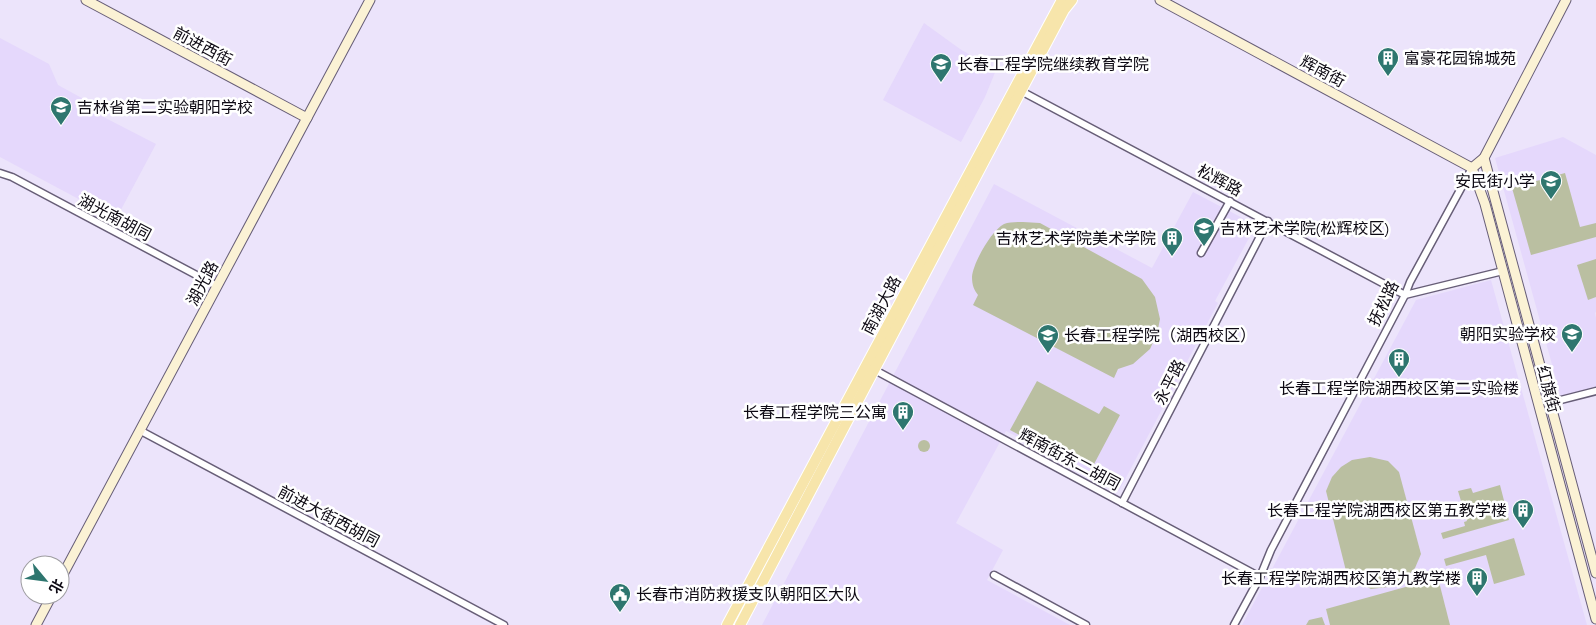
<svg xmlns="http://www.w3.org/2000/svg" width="1596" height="625" font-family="'Zilla Slab','Noto Sans SC',serif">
<rect width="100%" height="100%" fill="#ece4fb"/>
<g fill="#e5d8fc">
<polygon points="924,23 960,49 996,70 985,97 961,142 883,100"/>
<polygon points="0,38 49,64 58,85 91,103 88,109 156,144 116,219 0,157"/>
<polygon points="1563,137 1596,155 1596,312 1595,313 1596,318 1596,387 1561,397 1495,158"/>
<polygon points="994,184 1152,268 1193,192 1256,225 1215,301 1218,303 1119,491 1006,431 956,523 1003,550 987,580 1070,625 762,625"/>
<polygon points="1491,280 1587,625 1242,625 1416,300"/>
</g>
<g fill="#babfa1">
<polygon points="1565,173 1580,227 1596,223 1596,237 1531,255 1512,188"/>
<path d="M 1023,222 L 1040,223 L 1142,279 L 1155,297 L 1160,319 L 1157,334 L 1150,349 L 1133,364 L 1118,369 L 1114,378 L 973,305 L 978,295 C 974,290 972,285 972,277 C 973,263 991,231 1004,224 C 1009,222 1017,222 1023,222 Z"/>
<polygon points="1596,259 1596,297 1588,300 1577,265"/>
<polygon points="1037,381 1099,414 1104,406 1120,415 1093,466 1071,454 1067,460 1010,430"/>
<circle cx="924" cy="446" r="6"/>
<polygon points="1370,457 1388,461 1399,472 1421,554 1415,568 1405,579 1388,587 1371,589 1357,582 1346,571 1326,491 1332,477 1341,467 1352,460"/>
<polygon points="1500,485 1509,520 1443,539 1441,533 1465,526 1464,522 1467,521 1458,491 1471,488 1473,493"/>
<polygon points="1514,538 1525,575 1494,584 1486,555 1446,566 1444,559"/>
<polygon points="1438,578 1450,625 1330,625 1326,609"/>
<polygon points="1322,617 1325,625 1306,625 1309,620"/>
</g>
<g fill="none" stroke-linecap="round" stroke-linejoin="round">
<g stroke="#675e77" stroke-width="9">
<g id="street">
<polyline points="1021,91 1405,295 1503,271"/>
<polyline points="0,173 12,177 217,286"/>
<polyline points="1201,253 1230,201"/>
<polyline points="871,368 1260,577"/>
<polyline points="1549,403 1596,391"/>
<polyline points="141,431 504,625"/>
<polyline points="1122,503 1268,221"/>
<polyline points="994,575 1086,625"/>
<polyline points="1234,625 1260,577 1271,550 1405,295 1410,282 1472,168"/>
</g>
</g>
<g stroke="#675e77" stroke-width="11">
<g id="secondary">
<polyline points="86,0 307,118"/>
<polyline points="1160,0 1472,168"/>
<polyline points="1484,158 1596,573"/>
<polyline points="1472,168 1485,204 1596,619"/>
<polyline points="1472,168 1484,158 1566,0"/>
<polyline points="60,580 370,0"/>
<polyline points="36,625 52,595"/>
</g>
</g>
<g stroke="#fff" stroke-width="12">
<g id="primary">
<polyline points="727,625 1062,0"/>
<polyline points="740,625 1021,91 1064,10 1072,0"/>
</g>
</g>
<use href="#street" stroke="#fff" stroke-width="6"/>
<use href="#secondary" stroke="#fbf2d5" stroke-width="9"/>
<use href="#primary" stroke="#f7e5ab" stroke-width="10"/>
</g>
<defs>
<g id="building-pin" transform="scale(1.125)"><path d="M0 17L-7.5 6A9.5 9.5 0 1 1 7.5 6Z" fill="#2e766f" stroke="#fff"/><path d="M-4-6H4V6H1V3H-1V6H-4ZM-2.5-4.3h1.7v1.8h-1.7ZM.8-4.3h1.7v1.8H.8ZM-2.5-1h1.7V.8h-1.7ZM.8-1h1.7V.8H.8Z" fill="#fff"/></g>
<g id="university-pin" transform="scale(1.125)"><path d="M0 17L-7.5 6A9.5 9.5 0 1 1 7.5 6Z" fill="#2e766f" stroke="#fff"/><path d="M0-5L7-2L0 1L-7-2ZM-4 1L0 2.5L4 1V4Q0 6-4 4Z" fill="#fff"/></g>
<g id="school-pin" transform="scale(1.125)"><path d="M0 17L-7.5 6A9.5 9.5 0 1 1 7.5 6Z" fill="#2e766f" stroke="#fff"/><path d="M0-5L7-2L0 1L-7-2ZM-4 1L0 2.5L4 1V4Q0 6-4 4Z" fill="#fff"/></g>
<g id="civic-pin" transform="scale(1.125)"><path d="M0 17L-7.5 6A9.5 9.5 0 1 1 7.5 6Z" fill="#2e766f" stroke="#fff"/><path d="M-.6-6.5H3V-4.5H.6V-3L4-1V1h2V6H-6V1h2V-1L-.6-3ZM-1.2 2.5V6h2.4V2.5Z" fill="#fff"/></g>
</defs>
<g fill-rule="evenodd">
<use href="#building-pin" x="1388" y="58"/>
<use href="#university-pin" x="941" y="64"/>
<use href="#school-pin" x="61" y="107"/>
<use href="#school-pin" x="1551" y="181"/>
<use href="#university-pin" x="1204" y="228"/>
<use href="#building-pin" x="1172" y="238"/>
<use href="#school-pin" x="1572" y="334"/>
<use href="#university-pin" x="1048" y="335"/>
<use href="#building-pin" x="1399" y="359"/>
<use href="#building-pin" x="903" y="412"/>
<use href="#building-pin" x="1523" y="510"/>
<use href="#building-pin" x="1477" y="578"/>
<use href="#civic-pin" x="620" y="594"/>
</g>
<g text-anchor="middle" stroke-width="5" stroke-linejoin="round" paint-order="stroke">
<g font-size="16" fill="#0d0913" stroke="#fff">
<text transform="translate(203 46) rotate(28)" y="6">前进西街</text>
<text transform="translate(1323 71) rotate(28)" y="6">辉南街</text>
<text transform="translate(1220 180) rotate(28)" y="6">松辉路</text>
<text transform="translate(115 217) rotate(28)" y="6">湖光南胡同</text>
<text transform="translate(202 283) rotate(-62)" y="6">湖光路</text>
<text transform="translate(1383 303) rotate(-64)" y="6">抚松路</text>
<text transform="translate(881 305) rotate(-62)" y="6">南湖大路</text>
<text transform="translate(1169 382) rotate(-63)" y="6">永平路</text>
<text transform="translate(1549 389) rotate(75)" y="6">红旗街</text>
<text transform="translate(1070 459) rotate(28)" y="6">辉南街东二胡同</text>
<text transform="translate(329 516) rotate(28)" y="6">前进大街西胡同</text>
</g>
<g font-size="16" fill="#0d0913" stroke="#fff" text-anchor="start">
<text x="1404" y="64">富豪花园锦城苑</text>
<text x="957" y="70">长春工程学院继续教育学院</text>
<text x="77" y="113">吉林省第二实验朝阳学校</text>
<text x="1535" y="187" text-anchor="end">安民街小学</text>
<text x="1220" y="234">吉林艺术学院(松辉校区)</text>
<text x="1156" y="244" text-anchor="end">吉林艺术学院美术学院</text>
<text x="1556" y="340" text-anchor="end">朝阳实验学校</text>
<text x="1064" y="341">长春工程学院（湖西校区）</text>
<text x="1399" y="394" text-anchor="middle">长春工程学院湖西校区第二实验楼</text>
<text x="887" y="418" text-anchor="end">长春工程学院三公寓</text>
<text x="1507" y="516" text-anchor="end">长春工程学院湖西校区第五教学楼</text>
<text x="1461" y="584" text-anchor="end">长春工程学院湖西校区第九教学楼</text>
<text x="636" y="600">长春市消防救援支队朝阳区大队</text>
</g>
</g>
<g transform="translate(45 580) rotate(119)"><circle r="24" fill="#ffffff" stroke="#9e9da1"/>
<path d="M0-4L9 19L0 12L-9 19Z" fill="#2e766f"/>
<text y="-8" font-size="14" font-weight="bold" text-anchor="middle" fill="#0d0913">北</text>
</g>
</svg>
